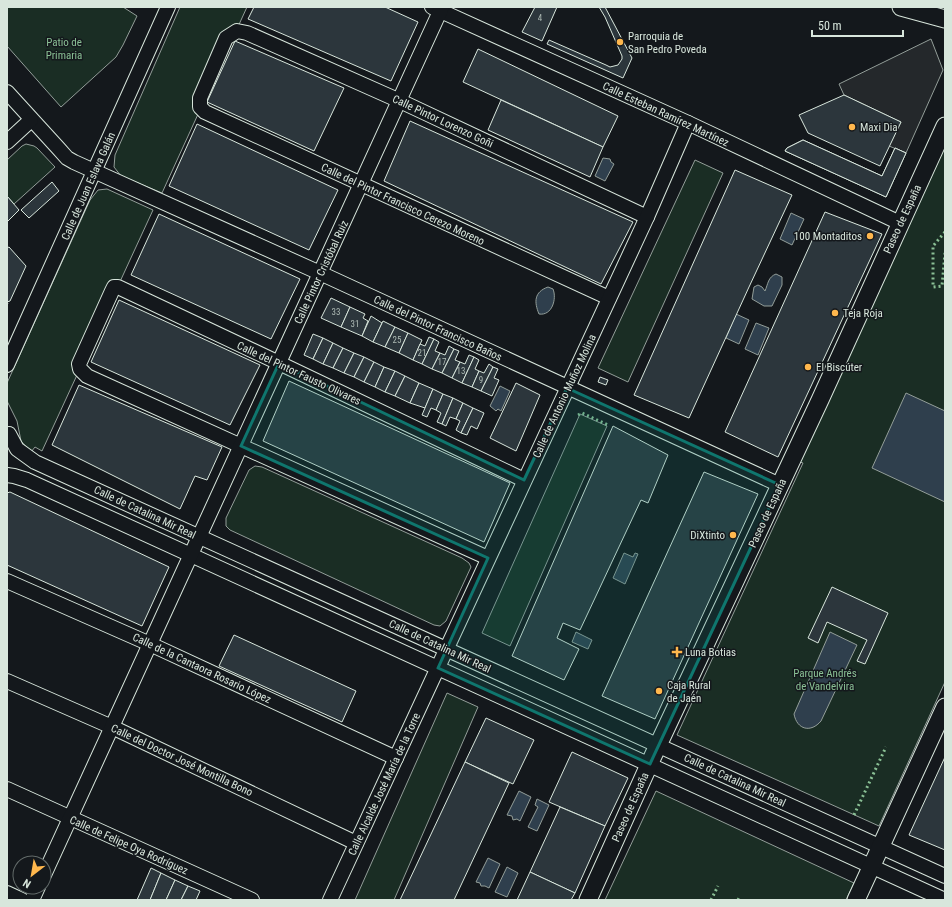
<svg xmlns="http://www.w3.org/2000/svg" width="952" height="907" font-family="'Roboto Condensed',sans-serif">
<rect width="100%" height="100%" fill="#14181c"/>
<g fill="#1a2d24" stroke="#939e99">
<polygon points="8,7 123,7 137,16 123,45 116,57 61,107 7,46 7,8"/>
<polygon points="180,7 247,7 162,193 121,176 114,167 115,155"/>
<polygon points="26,144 34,146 37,148 55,167 14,204 7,196 7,160 22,146"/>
<polygon points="945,144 945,682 879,826 677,735 803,463 800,462"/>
<polygon points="695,160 723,173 628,382 598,368"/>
<polygon points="107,189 153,210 42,451 35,447 31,452 21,441 17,421 7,401 7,383 90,200 98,190"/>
<polygon points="580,414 607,426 510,646 482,633"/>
<polygon points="255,466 262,467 462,558 469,563 471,567 446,621 440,626 434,625 230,530 226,526 226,518 249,470"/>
<polygon points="447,693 478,707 394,900 355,900"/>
<polygon points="656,791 854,883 846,900 605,900"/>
</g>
<polygon fill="#24282b" stroke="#939e99" points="931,39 943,70 906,153 889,146 901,122 844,95 839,84"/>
<g fill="#2f3f4d" stroke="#939e99">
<polygon points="603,158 610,159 611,162 614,164 605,181 595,176"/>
<polygon points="791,213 804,219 792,245 780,239"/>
<path d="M 776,274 L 782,277 L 782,285 L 772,306 L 764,306 L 752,299 L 754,287 L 758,285 L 762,287 L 765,291 C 768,284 768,277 776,274 Z"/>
<path d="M 548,287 L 553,289 C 557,299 552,316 539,314 C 534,302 534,292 548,287 Z"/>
<polygon points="736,314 749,320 739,344 726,338"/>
<polygon points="756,323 769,328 758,355 745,349"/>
<polygon points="500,386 510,391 501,411 498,409 496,411 490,406"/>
<polygon points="906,393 945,411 945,502 872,468"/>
<polygon points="624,553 633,557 635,553 638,554 625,584 613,578"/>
<polygon points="576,632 592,640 588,649 572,642"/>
<path d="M 830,632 L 857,645 L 821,721 C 811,733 797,730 794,714 Z"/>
<polygon points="519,791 531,797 520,821 517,819 513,820 512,816 507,815"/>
<polygon points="537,799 549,805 537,831 528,827 538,807 535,805"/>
<polygon points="488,858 500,864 489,888 485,886 481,886 480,883 476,882"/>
<polygon points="507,867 518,873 507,897 495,892"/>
</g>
<g fill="#2c363c" stroke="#d8e6dc">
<polygon points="254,7 385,7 418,22 391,81 248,19"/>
<polygon points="535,7 557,7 542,41 522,32"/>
<polygon points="599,7 605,7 632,58 623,78 547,44 549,40 606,65 610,67 618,65 622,59 622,56 605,17"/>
<polygon points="235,41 344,88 314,151 207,102"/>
<polygon points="478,49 618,116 603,147 463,82"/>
<polygon points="844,95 901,122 880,166 808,133 799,115"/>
<polygon points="501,100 603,147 590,177 488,130"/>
<polygon points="410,121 633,222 601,284 384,181"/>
<polygon points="197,124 338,190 309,250 169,186"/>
<polygon points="803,140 882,176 895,148 906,153 886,197 785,151 787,148"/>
<polygon points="803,140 882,176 895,148 906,153 886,197 785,151 787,148"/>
<polygon points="735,170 792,195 749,287 689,418 634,395"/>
<polygon points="52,182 59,191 29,218 21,210"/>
<polygon points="7,196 19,210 7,222"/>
<polygon points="825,212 882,234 778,457 725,432"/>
<polygon points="159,214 300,279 271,339 131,275"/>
<polygon points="9,247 26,266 10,301 7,302 8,303 7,305 7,248"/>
<polygon points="331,298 350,307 341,327 321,318"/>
<polygon points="119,300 260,365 230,425 91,362"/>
<polygon points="350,307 365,314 363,318 368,321 362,336 341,327"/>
<polygon points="371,316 382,323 373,342 362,336"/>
<polygon points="383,321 395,327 385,347 373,342"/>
<polygon points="395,327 408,333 399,353 385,347"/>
<polygon points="408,333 422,340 413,360 399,353"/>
<polygon points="313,334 323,338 313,359 304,355"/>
<polygon points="429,337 434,339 422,364 413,360 420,344 425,346"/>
<polygon points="323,338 333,343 323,364 313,359"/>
<polygon points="434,339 439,342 435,351 440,353 432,369 422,364"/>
<polygon points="333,343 343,348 333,368 323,364"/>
<polygon points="449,346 454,349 442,373 432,369 440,353 445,355"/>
<polygon points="343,348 354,353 344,373 333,368"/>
<polygon points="454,349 459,351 455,360 460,362 452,378 442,373"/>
<polygon points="354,353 364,357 354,377 344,373"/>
<polygon points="469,355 474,357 462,383 452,378 460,362 465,364"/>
<polygon points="364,357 374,362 364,382 354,377"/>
<polygon points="474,357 479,360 475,369 479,371 472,387 462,383"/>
<polygon points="374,362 384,367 375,387 364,382"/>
<polygon points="489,364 493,367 481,391 472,387 479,371 484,373"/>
<polygon points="384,367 395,371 385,392 375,387"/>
<polygon points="493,367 498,369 494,378 499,380 492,396 481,391"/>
<polygon points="395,371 405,376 395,396 385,392"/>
<polygon points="405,376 419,383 410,403 395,396"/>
<polygon points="600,377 608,380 606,385 598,382"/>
<polygon points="289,381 510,483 484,542 263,441"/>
<polygon points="419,383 433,389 425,408 410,403"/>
<polygon points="516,383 540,395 516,451 490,438"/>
<polygon points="79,385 222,447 207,480 195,476 180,509 52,445"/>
<polygon points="433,389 443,394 436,410 431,408 427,417 422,415"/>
<polygon points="443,394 453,398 442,424 437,422 441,413 436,410"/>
<polygon points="453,398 463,403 456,419 450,417 446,426 442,424"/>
<polygon points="463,403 473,408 461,433 456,430 460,421 456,419"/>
<polygon points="473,408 484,413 477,429 471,426 467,435 461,433"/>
<polygon points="613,426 668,455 648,503 641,500 580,630 563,623 557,638 579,649 564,680 512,656"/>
<polygon points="704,472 758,494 655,719 602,696"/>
<polygon points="10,492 169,567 142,626 7,565 7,493"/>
<polygon points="832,587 888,613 865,664 857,661 867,640 827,622 818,643 808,638"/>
<polygon points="234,635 356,691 342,722 219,666"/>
<polygon points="486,718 534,740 513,784 465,762"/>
<polygon points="572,752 628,778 605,826 549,802"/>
<polygon points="945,757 945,850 909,835"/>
<polygon points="465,762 509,783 454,900 400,900"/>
<polygon points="560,807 605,826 575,893 530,872"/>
<polygon points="151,868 161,873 150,900 137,900"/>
<polygon points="530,872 575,893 571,900 517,900"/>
<polygon points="161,873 175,880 166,900 150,900"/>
<polygon points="175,880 188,886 181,900 166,900"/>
<polygon points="188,886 200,891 196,900 181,900"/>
</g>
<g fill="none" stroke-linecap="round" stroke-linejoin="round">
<g stroke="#d8e6dc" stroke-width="16">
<g id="minor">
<polyline points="432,7 688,123 900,223"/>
<polyline points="7,92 59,149 67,158 74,162 320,273 780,485"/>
<polyline points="7,142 31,120"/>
<polyline points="609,298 205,112 200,107 200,98 226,38 237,31 247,33 400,101 647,217"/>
<polyline points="7,365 168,7"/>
<polyline points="9,434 17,449 35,462 945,876"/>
<polyline points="7,475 14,476 27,480 945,900"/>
<polyline points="488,558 87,376 80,369 79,364 112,291 114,287 118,287 279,363 524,480"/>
<polyline points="7,581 150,644 396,758"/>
<polyline points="7,681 112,727 356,843"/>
<polyline points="7,789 252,900"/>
<polyline points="44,875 442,7"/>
<polyline points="7,893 22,900"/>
<polyline points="32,900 38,887"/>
<polyline points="330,900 647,217 688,123"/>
</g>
</g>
<g stroke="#d8e6dc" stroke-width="19">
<g id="major">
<polyline points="901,7 945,19"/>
<polyline points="588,900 653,756 820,400 945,126"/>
<polyline points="856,900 945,707"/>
</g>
</g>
<use href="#minor" stroke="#14181c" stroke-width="14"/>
<use href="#major" stroke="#14181c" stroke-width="17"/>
<g stroke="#8ac095" stroke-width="3" stroke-dasharray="2 3" stroke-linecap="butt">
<polyline points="945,232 933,246 933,287 942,286 945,253"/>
<polyline points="578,415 582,413 608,425"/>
<polyline points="854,815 886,747"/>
<polyline points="711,900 718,886"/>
<polyline points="738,900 740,896"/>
</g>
</g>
<path fill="#0f766e" fill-opacity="0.2" stroke="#0f766e" stroke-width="3" stroke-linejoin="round" d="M 279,363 L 524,480 L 567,388 L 780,485 L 650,764 L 438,668 L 488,558 L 241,446 Z"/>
<g fill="#ffb74d" stroke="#14181c" stroke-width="1.5">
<circle cx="620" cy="42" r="4"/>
<circle cx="852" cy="127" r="4"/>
<circle cx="870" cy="236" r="4"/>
<circle cx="835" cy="313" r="4"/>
<circle cx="808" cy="367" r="4"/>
<circle cx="733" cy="535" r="4"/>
<path d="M675 646h4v4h4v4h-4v4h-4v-4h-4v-4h4z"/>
<circle cx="659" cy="691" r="4"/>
</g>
<g text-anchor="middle" stroke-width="3" stroke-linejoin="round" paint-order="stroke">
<g font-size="9" fill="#adbab4">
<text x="540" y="21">4</text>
<text x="336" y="315">33</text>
<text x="355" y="327">31</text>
<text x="397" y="343">25</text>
<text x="422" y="356">21</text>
<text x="442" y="365">17</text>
<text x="461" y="374">13</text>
<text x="481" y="383">9</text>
</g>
<g font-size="11" fill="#d8e6dc" stroke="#14181c" text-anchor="start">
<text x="628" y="40">Parroquia de<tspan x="628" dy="13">San Pedro Poveda</tspan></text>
<text x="860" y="131">Maxi Dia</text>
<text x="862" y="240" text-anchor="end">100 Montaditos</text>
<text x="843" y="317">Teja Roja</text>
<text x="816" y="371">El Biscúter</text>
<text x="725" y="539" text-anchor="end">DiXtinto</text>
<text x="685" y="656">Luna Botias</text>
<text x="667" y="689">Caja Rural<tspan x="667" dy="13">de Jaén</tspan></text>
</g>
<g font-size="11" fill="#8ac095" stroke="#14181c">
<text x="64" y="46">Patio de<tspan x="64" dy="13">Primaria</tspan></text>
<text x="825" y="677">Parque Andrés<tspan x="825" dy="13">de Vandelvira</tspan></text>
</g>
<g font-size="11" fill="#d8e6dc" stroke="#14181c">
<text transform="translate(666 114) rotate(25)" y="4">Calle Esteban Ramírez Martínez</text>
<text transform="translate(443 121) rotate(25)" y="4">Calle Pintor Lorenzo Goñi</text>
<text transform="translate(88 186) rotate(-66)" y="4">Calle de Juan Eslava Galán</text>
<text transform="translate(403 204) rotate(25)" y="4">Calle del Pintor Francisco Cerezo Moreno</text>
<text transform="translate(902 219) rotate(-65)" y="4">Paseo de España</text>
<text transform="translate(321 272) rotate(-65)" y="4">Calle Pintor Cristóbal Ruiz</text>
<text transform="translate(438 328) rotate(25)" y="4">Calle del Pintor Francisco Baños</text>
<text transform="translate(299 373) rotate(25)" y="4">Calle del Pintor Fausto Olivares</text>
<text transform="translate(564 396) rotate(-65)" y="4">Calle de Antonio Muñoz Molina</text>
<text transform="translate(145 512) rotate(25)" y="4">Calle de Catalina Mir Real</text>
<text transform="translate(767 513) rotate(-65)" y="4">Paseo de España</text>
<text transform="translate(440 646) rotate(25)" y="4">Calle de Catalina Mir Real</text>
<text transform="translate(202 668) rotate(25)" y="4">Calle de la Cantaora Rosario López</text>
<text transform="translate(182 760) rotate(25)" y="4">Calle del Doctor José Montilla Bono</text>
<text transform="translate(735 780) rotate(25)" y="4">Calle de Catalina Mir Real</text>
<text transform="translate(384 784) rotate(-65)" y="4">Calle Alcalde José María de la Torre</text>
<text transform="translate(630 807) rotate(-66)" y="4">Paseo de España</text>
<text transform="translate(129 845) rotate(24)" y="4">Calle de Felipe Oya Rodríguez</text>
</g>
</g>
<rect width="952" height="907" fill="none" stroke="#d8e6dc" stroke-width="16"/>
<g transform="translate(32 875) rotate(211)"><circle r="19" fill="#14181c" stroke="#626a69"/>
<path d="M0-3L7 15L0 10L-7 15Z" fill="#ffb74d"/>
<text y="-6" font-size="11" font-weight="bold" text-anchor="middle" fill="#d8e6dc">N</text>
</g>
<path d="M812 30v6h91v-6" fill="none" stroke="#d8e6dc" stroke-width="2"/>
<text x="818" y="30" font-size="12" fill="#d8e6dc" stroke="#14181c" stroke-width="3" paint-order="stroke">50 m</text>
</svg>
